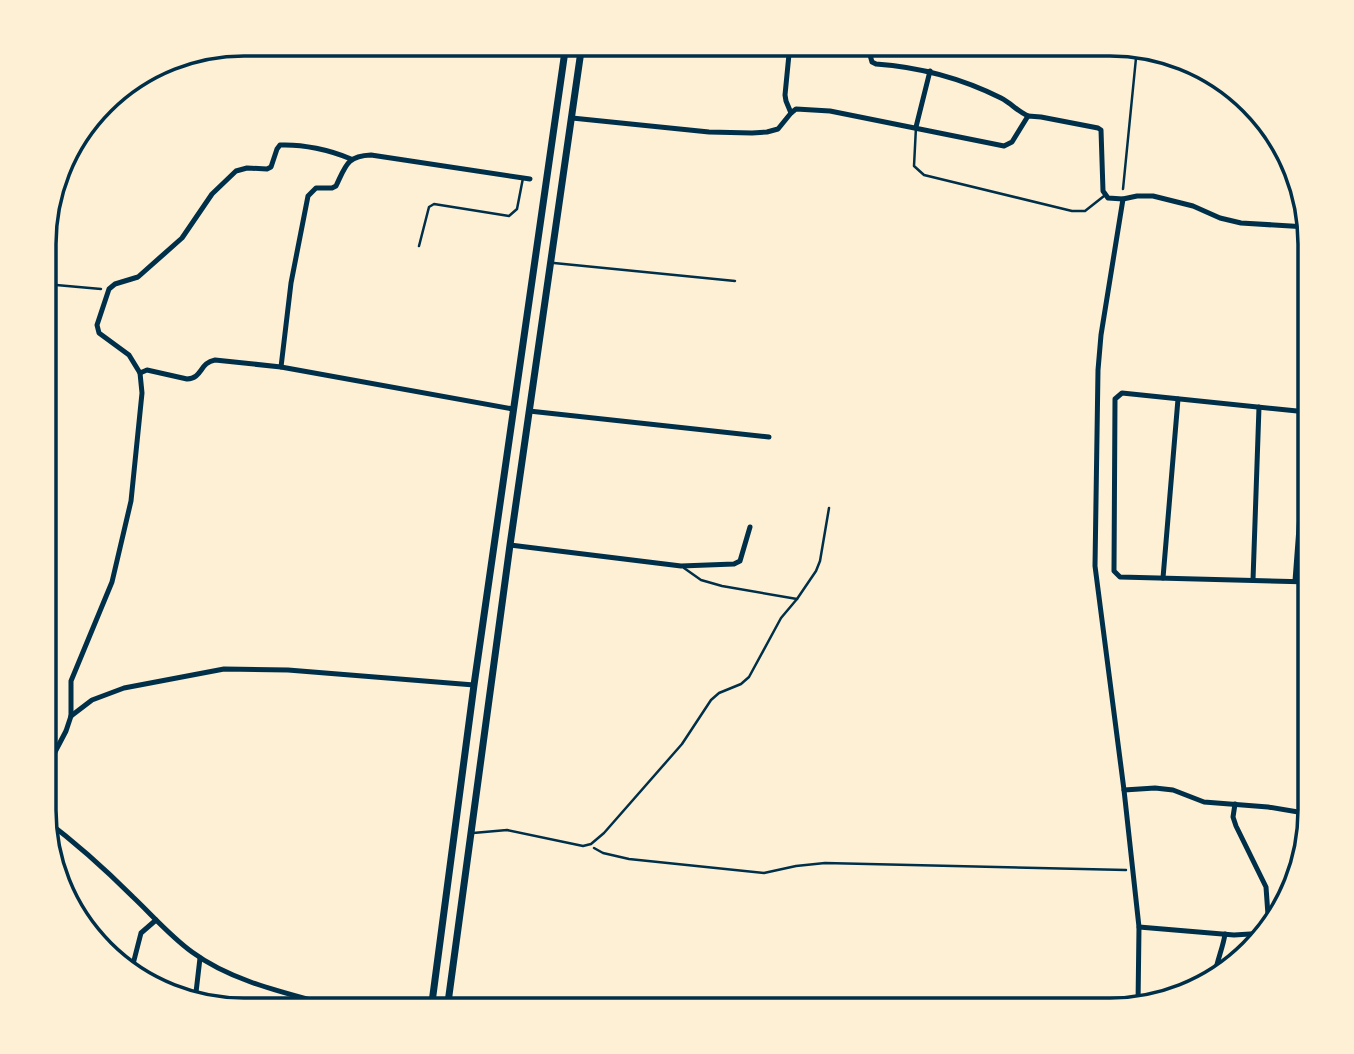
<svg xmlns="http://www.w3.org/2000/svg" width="1354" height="1054" font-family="'Nunito Sans',sans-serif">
<rect width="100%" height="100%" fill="#fdf0d5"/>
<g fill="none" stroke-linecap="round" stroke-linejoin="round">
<g stroke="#003049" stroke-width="2.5">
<polyline points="1123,189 1137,48"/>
<polyline points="45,284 101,289"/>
<polyline points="594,848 603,853 629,859 764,873 796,866 825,863 1126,870"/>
</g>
<g stroke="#003049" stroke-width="2.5">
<polyline points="916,127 914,166 924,175 1072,211 1085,211 1104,196"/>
<polyline points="419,246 429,207 434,204 509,216 517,209 523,178"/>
<polyline points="554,263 735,281"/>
<polyline points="684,568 701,580 722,586 797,599"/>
<polyline points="473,833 507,830 583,846 591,844 604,833 682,744 711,700 719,693 741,684 749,677 781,618 797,599 816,571 820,561 829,508"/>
</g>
<g stroke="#003049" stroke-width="5">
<polyline points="790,44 785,95 786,101 791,113"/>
<path d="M 872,44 L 870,55 L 872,62 L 876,64 C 919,67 963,79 1001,98 C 1011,103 1017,111 1028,116"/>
<polyline points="572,118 709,132 752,133 767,132 778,129 791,113 796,109 830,111 1004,146 1012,142 1028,116 1041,117 1098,128 1101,130 1103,191 1108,198 1123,199 1137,196 1153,196 1193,206 1220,218 1241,223 1307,227"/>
<polyline points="916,127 930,71"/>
<polyline points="1123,199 1101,335 1098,370 1095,566 1124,790 1139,927 1138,1005"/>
<path d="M 281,367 L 291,283 L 308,196 L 316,188 L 332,188 L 336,186 C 346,165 347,156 371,155 L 530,179"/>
<path d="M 140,373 L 147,370 L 187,379 C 203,378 199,363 215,360 L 281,367 L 513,409"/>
<polyline points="529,411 769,437"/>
<polyline points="1307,412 1122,393 1115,399 1114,571 1120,577 1310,582"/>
<polyline points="510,545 681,566 734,564 740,561 750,527"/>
<polyline points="1163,578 1178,399"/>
<polyline points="1253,580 1259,407"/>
<polyline points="1295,581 1310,382"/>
<polyline points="71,716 92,700 124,688 224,669 288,670 474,685"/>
<path d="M 44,767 L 55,752 L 66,731 L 71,716 L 71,681 L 112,582 L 131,501 L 142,393 L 140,373 L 129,355 L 99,333 L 97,325 L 109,289 L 115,284 L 138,277 L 182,238 L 212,194 L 236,171 L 247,168 L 267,169 L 271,167 L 277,149 L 280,145 C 303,144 330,150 351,159"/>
<polyline points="1124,790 1155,788 1173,790 1204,802 1268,807 1310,814"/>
<polyline points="1235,804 1233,817 1236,826 1266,887 1269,929"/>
<path d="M 44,819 C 76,843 105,869 133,897 C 152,915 170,936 192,952 C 235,984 296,995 347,1010"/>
<polyline points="1139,927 1234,935 1266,933"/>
<polyline points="131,972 141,933 156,920"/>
<path d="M 1215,974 C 1217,960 1223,948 1225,934"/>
<polyline points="195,1001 200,958"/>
</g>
<g stroke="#003049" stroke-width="7">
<polyline points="431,1010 474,685 566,44"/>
<polyline points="447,1010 510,545 582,44"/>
</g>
</g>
<path d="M0 0H1354V1054H0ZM244 56H1110A188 188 0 0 1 1298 244V810A188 188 0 0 1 1110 998H244A188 188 0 0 1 56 810V244A188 188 0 0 1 244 56Z" fill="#fdf0d5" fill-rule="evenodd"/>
<path fill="none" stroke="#003049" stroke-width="3.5" d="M244 56H1110A188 188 0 0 1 1298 244V810A188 188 0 0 1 1110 998H244A188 188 0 0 1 56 810V244A188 188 0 0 1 244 56Z"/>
</svg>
